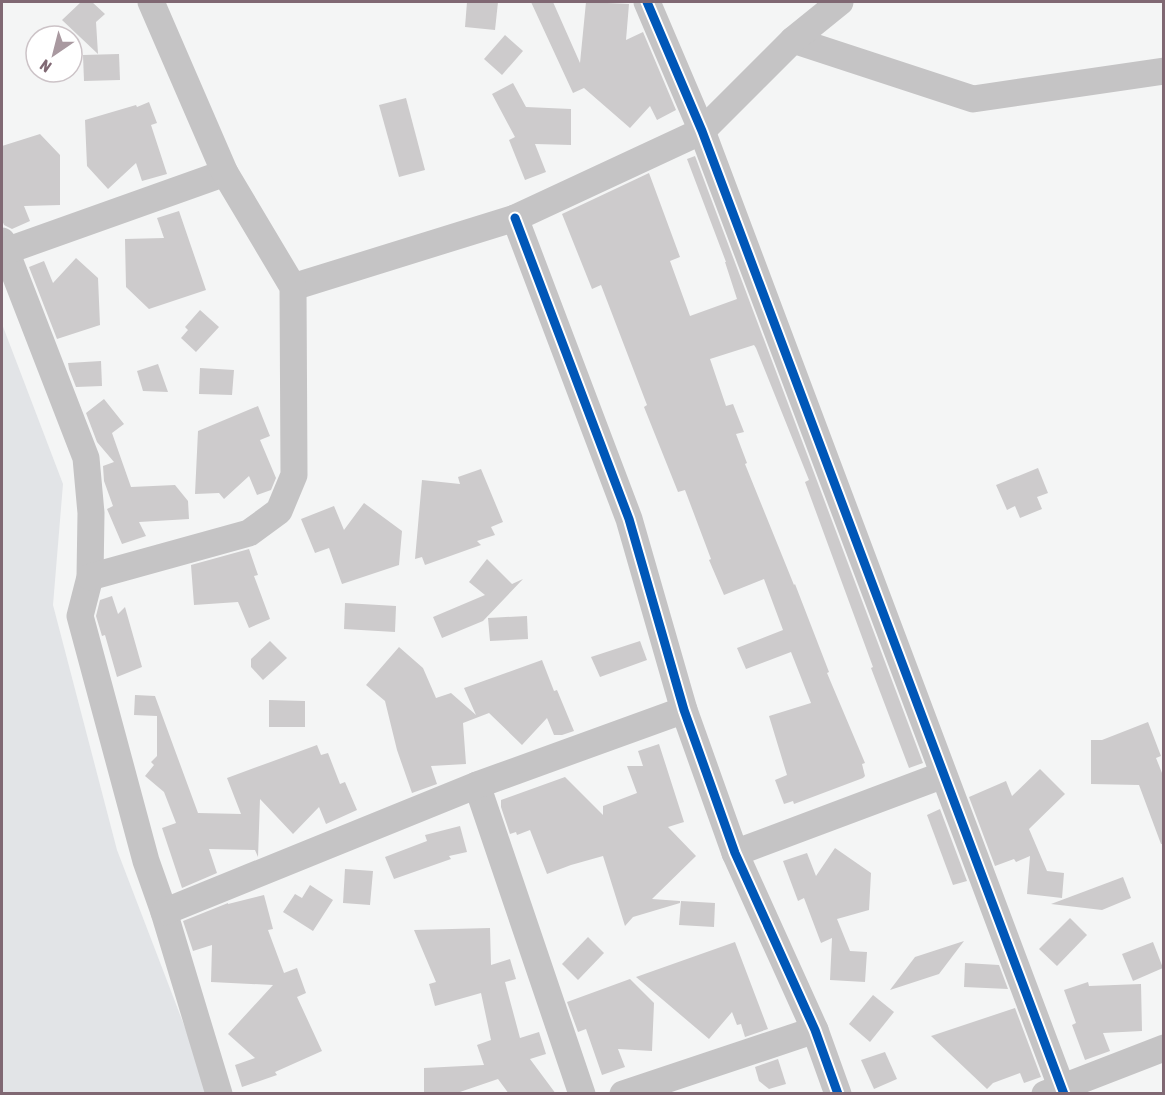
<svg xmlns="http://www.w3.org/2000/svg" width="1165" height="1095" font-family="'Asap Condensed',sans-serif">
<rect width="100%" height="100%" fill="#f4f5f5"/>
<polygon fill="#e2e4e7" points="2,324 63,484 53,605 117,850 210,1093 2,1093"/>
<g fill="#cdcbcc">
<polygon points="81,2 92,2 105,14 96,22 98,54 62,20"/>
<polygon points="467,2 498,2 495,30 465,27"/>
<polygon points="531,2 553,2 580,63 586,2 629,4 626,40 643,32 676,110 657,120 650,106 630,128 584,88 573,93"/>
<polygon points="505,35 523,51 502,75 484,59"/>
<polygon points="119,54 120,80 84,81 83,55"/>
<polygon points="513,83 526,107 571,109 571,145 535,144 546,172 525,180 509,140 515,137 492,94"/>
<polygon points="406,98 425,170 399,177 379,105"/>
<polygon points="149,102 157,123 151,125 167,174 142,181 136,163 108,189 87,166 85,120 136,105 137,107"/>
<polygon points="40,134 60,155 60,205 24,206 30,221 12,229 4,225 2,220 2,146"/>
<polygon points="695,156 923,763 909,768 871,668 873,667 805,482 809,480 756,348 754,345 710,359 726,406 733,404 744,432 736,434 747,463 745,464 794,585 795,584 829,672 827,673 865,763 862,764 865,776 863,778 794,804 793,801 784,804 775,780 787,775 769,716 811,703 791,652 746,669 737,648 783,630 764,579 724,595 709,560 711,559 685,490 678,492 644,407 647,405 601,285 592,289 562,214 649,173 680,257 670,261 690,316 737,299 725,262 726,262 687,159"/>
<polygon points="179,211 206,290 149,309 126,287 125,239 164,238 157,218"/>
<polygon points="76,258 98,278 100,325 57,339 29,267 44,261 53,283"/>
<polygon points="200,310 219,327 196,352 181,338 188,330 185,327"/>
<polygon points="101,361 102,386 76,387 69,369 68,363"/>
<polygon points="158,364 168,392 143,391 137,371"/>
<polygon points="200,368 234,370 232,395 199,394"/>
<polygon points="104,399 124,424 112,433 131,487 175,485 188,501 189,519 139,522 146,536 122,544 107,509 113,506 104,481 103,466 114,462 97,442 86,413"/>
<polygon points="258,406 270,436 260,440 276,478 271,490 257,495 249,476 224,499 219,493 195,494 198,431"/>
<polygon points="1038,468 1048,493 1037,497 1042,509 1020,518 1015,506 1007,510 996,485"/>
<polygon points="481,469 503,522 491,527 495,535 477,541 481,545 425,565 422,557 415,559 422,480 460,484 458,477"/>
<polygon points="364,503 402,531 399,565 342,584 329,548 315,553 301,519 334,506 344,530"/>
<polygon points="249,549 258,575 254,576 270,619 249,628 238,602 194,605 191,565"/>
<polygon points="487,559 512,584 523,579 483,621 442,638 433,617 485,595 469,582"/>
<polygon points="112,596 118,614 125,607 142,667 117,677 105,635 102,636 96,616 100,600"/>
<polygon points="345,603 396,606 395,632 344,629"/>
<polygon points="527,616 528,639 490,641 488,618"/>
<polygon points="270,641 287,658 263,680 251,667 251,659"/>
<polygon points="640,641 647,660 600,677 591,657"/>
<polygon points="399,647 423,668 436,698 451,693 476,715 464,688 542,660 554,691 557,690 574,731 562,735 554,735 547,718 522,745 489,713 463,723 466,764 431,766 437,784 412,793 397,750 385,701 366,685"/>
<polygon points="135,695 155,696 198,813 241,814 227,778 317,745 321,755 328,753 340,784 345,782 357,810 326,824 319,807 293,834 260,799 258,857 255,850 209,849 217,873 182,888 162,828 176,823 164,792 145,776 154,765 151,762 157,756 157,716 134,715"/>
<polygon points="269,700 305,701 305,727 269,727"/>
<polygon points="1148,722 1161,756 1156,758 1164,778 1164,844 1161,844 1139,785 1091,784 1091,740 1102,740"/>
<polygon points="659,744 684,822 668,827 696,856 652,899 680,901 680,903 633,917 625,926 603,856 571,865 547,874 530,830 517,835 516,832 510,834 501,807 501,800 565,777 603,815 603,806 637,793 627,766 643,766 638,751"/>
<polygon points="1040,769 1065,794 1029,829 1047,871 1064,873 1062,898 1027,894 1030,856 1016,862 1014,859 995,866 969,797 1006,781 1012,796"/>
<polygon points="940,809 967,881 953,885 927,815"/>
<polygon points="460,826 467,852 449,856 451,859 394,879 385,857 427,841 425,835"/>
<polygon points="835,848 871,873 869,910 837,919 850,951 867,952 865,982 830,980 832,938 821,943 804,898 798,901 783,861 807,853 816,876"/>
<polygon points="345,869 373,871 370,905 343,903"/>
<polygon points="1123,877 1131,898 1102,910 1051,904"/>
<polygon points="310,885 333,900 313,931 283,912 295,894 302,898"/>
<polygon points="264,895 273,929 268,930 284,973 297,968 306,993 297,997 322,1051 275,1072 277,1075 242,1087 235,1065 255,1058 228,1034 273,985 211,982 212,945 193,951 183,921 228,903 228,904"/>
<polygon points="681,901 715,903 714,927 679,925"/>
<polygon points="1070,918 1087,935 1057,966 1039,949"/>
<polygon points="490,928 491,965 510,959 516,979 505,982 520,1038 539,1032 546,1054 530,1059 556,1094 509,1094 498,1079 454,1094 424,1094 424,1068 484,1065 477,1045 491,1040 481,993 435,1006 429,984 436,982 414,930"/>
<polygon points="588,937 604,953 578,980 562,964"/>
<polygon points="964,941 939,974 890,990 915,957"/>
<polygon points="735,942 768,1029 745,1037 741,1024 737,1025 732,1012 709,1039 636,977"/>
<polygon points="1153,942 1163,968 1133,981 1122,954"/>
<polygon points="965,963 999,965 1008,989 964,987"/>
<polygon points="630,979 654,1003 652,1051 618,1049 625,1067 602,1075 586,1029 578,1032 567,1002"/>
<polygon points="1088,982 1089,986 1141,984 1142,1031 1103,1033 1110,1051 1085,1060 1072,1025 1076,1023 1064,990"/>
<polygon points="873,995 894,1012 870,1042 849,1024"/>
<polygon points="1015,1008 1041,1077 1024,1083 1020,1073 993,1083 987,1089 931,1036"/>
<polygon points="885,1052 897,1079 874,1089 861,1060"/>
<polygon points="778,1059 786,1084 769,1089 759,1081 755,1067"/>
</g>
<g fill="none" stroke-linecap="round" stroke-linejoin="round">
<g stroke="#c5c4c5" stroke-width="27">
<polyline points="647,2 702,131 1064,1094"/>
<polyline points="793,40 973,99 1164,71"/>
<polyline points="515,218 629,519 684,710 735,853 815,1030 838,1094"/>
<polyline points="2,241 86,458 91,513 90,577 80,616 146,861 164,912 219,1094"/>
<polyline points="6,251 225,173"/>
<polyline points="293,287 515,218 702,131 793,40 840,2"/>
<polyline points="90,577 249,533 279,511 294,475 293,287 225,173 151,2"/>
<polyline points="477,785 582,1094"/>
<polyline points="735,853 943,775"/>
<polyline points="164,912 477,785 684,710"/>
<polyline points="623,1094 815,1030"/>
<polyline points="1045,1094 1164,1048"/>
</g>
<g stroke="#fff" stroke-width="13">
<g id="cycleway">
<polyline points="647,2 702,131 1064,1094"/>
<polyline points="515,218 629,519 684,710 735,853 815,1030 838,1094"/>
</g>
</g>
<use href="#cycleway" stroke="#0057b8" stroke-width="9"/>
</g>
<rect width="1165" height="1095" fill="none" stroke="#806873" stroke-width="6"/>
<g transform="translate(54 54) rotate(215)"><circle r="28" fill="#ffffff" stroke="#ccc3c7" stroke-width="1.5"/>
<path d="M0-4.5L10 22L0 15L-10 22Z" fill="#a999a0"/>
<text y="-9" font-size="16" font-weight="bold" text-anchor="middle" fill="#806873">N</text>
</g>
</svg>
